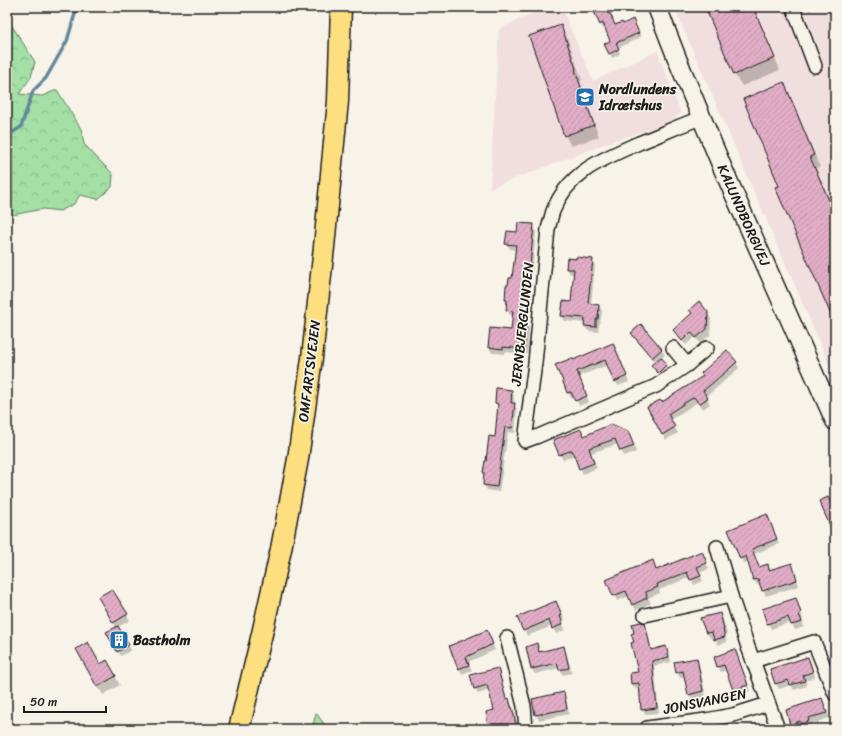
<svg xmlns="http://www.w3.org/2000/svg" width="842" height="736" font-family="Sriracha,sans-serif">
<defs>
<pattern id="grass-tufts" width="24" height="20" patternUnits="userSpaceOnUse"><rect width="24" height="20" fill="#a4dfa5"/><path d="M3 7l-1-3M5 7V3M7 7l1-3M15 17l-1-3M17 17v-4M19 17l1-3" fill="none" stroke="#8dbf8d"/></pattern>
<pattern id="forest-crowns" width="20" height="18" patternUnits="userSpaceOnUse"><rect width="20" height="18" fill="#a4dfa5"/><path d="M2 6a3 3 0 1 1 6 0M12 15a3 3 0 1 1 6 0" fill="none" stroke="#8dbf8d"/></pattern>
<pattern id="building-hatch" width="6" height="6" patternUnits="userSpaceOnUse"><rect width="6" height="6" fill="#e2adc6"/><path d="M-1 1l2-2M0 6l6-6M5 7l2-2" fill="none" stroke="#c194aa"/></pattern>
</defs>
<rect width="100%" height="100%" fill="#f7f3e8"/>
<filter id="ink" filterUnits="userSpaceOnUse"><feTurbulence type="fractalNoise" baseFrequency=".025" numOctaves="2"/><feDisplacementMap in="SourceGraphic" scale="8" xChannelSelector="R" yChannelSelector="G"/><feConvolveMatrix kernelMatrix="1 2 1 2 8 2 1 2 1" color-interpolation-filters="sRGB"/></filter>
<g filter="url(#ink)">
<g fill="#f1dede">
<polygon points="547,7 561,7 593,81 657,51 681,113 668,123 602,145 490,188 499,29"/>
<polygon points="674,7 835,7 835,378"/>
</g>
<polygon fill="url(#grass-tufts)" stroke="#607e60" points="316,713 328,729 312,729"/>
<polygon fill="url(#forest-crowns)" stroke="#607e60" points="7,18 35,62 31,77 19,94 42,96 57,90 81,129 84,144 99,160 113,174 112,187 98,199 80,195 74,204 60,211 43,209 7,216"/>
<g fill="#0003">
<polygon points="595,7 613,7 608,10 615,26 622,25 635,25 641,37 618,48 620,54 612,58 610,53 612,41 606,27 603,29 601,24"/>
<polygon points="707,7 754,7 780,70 742,86 735,75"/>
<polygon points="807,7 815,7 816,8 809,11"/>
<polygon points="561,27 567,38 582,80 580,81 599,137 571,146 565,135"/>
<polygon points="783,84 790,95 820,167 816,168 835,212 835,321 780,186"/>
<polygon points="533,225 536,231 532,271 528,271 523,324 526,324 529,329 527,354 505,352 505,354 492,353 489,347 491,330 512,332 513,315 510,315 507,310 507,302 506,300 513,279 516,250 510,249 506,244 518,233"/>
<polygon points="576,260 592,260 595,265 591,305 599,305 602,311 600,324 599,324 598,332 588,331 585,326 585,323 565,321 562,316 572,303 575,274 570,274 567,268"/>
<polygon points="708,313 711,319 710,335 700,343 695,337 686,345 677,336 674,331"/>
<polygon points="641,325 662,350 665,355 660,359 668,367 660,374 654,368 656,363 635,338 632,333"/>
<polygon points="613,344 629,382 618,386 608,365 579,376 589,402 579,406 575,397 571,398 560,376 573,361"/>
<polygon points="736,362 739,368 706,397 710,404 703,409 698,402 670,420 678,433 666,440 648,408 661,404"/>
<polygon points="511,391 514,396 514,404 517,410 515,433 508,432 499,492 487,490 484,485 496,438 499,408 496,403"/>
<polygon points="628,432 631,438 636,452 624,456 618,444 591,453 597,468 583,474 575,455 563,460 560,455 584,437"/>
<polygon points="835,503 835,539 830,529 832,528 831,505"/>
<polygon points="769,521 779,544 754,554 760,568 767,566 770,571 791,564 794,569 799,586 766,596 763,591 761,584 757,585 754,580 748,562 744,564 741,558"/>
<polygon points="704,558 709,569 699,573 703,581 694,585 690,577 659,590 660,593 648,598 651,603 636,610 629,596 617,601 607,580 652,561 657,571"/>
<polygon points="112,590 130,620 118,627 131,650 121,656 107,633 116,627 99,598"/>
<polygon points="556,602 565,620 562,622 565,630 556,634 552,626 527,636 519,618"/>
<polygon points="798,605 803,619 802,619 804,627 795,630 791,622 771,629 768,623"/>
<polygon points="720,614 723,619 727,634 725,635 727,642 718,645 715,637 710,638 707,633 702,618"/>
<polygon points="835,614 835,624 831,615"/>
<polygon points="644,624 647,629 652,651 666,648 669,653 671,662 654,666 659,713 645,714 642,709 640,688 635,689 632,683 639,673 635,643"/>
<polygon points="490,637 495,650 468,662 472,670 462,674 450,647"/>
<polygon points="537,645 540,652 563,647 566,652 572,673 563,675 559,668 535,674 532,669"/>
<polygon points="77,650 100,665 107,661 120,685 103,695"/>
<polygon points="735,651 738,656 750,691 737,695 734,690 727,670 721,672 718,667 715,658"/>
<polygon points="808,658 811,663 815,677 805,681 807,686 794,690 791,685 779,689 776,683"/>
<polygon points="696,659 699,664 706,697 692,699 689,694 685,677 680,678 677,672"/>
<polygon points="497,669 500,674 507,700 509,699 515,713 518,729 490,729 487,713 495,711 490,690 478,694 475,688"/>
<polygon points="563,693 566,699 569,714 539,720 536,715 533,699"/>
<polygon points="822,699 825,705 829,718 810,724 811,727 805,729 803,727 794,729 791,724"/>
<polygon points="756,723 760,729 727,729"/>
</g>
<g fill="none" stroke-linecap="round" stroke-linejoin="round">
<polyline stroke="#63879e" stroke-width="3.5" points="7,136 21,127 33,91 46,78 67,41 77,7"/>
</g>
<g fill="url(#building-hatch)" stroke="#1c1c1c">
<polygon points="592,7 605,7 608,14 610,13 615,25 622,22 623,24 633,19 639,33 616,43 619,49 609,54 604,44 610,41 603,23 600,25"/>
<polygon points="705,7 753,7 775,58 734,75"/>
<polygon points="561,25 576,69 575,70 594,125 564,136 529,36"/>
<polygon points="784,82 814,155 810,157 835,214 835,324 775,187 779,186 743,99"/>
<polygon points="518,223 534,224 530,266 526,266 520,322 527,323 524,349 503,347 503,349 488,347 490,328 511,330 513,311 506,310 507,300 505,300 506,285 508,285 509,278 512,278 516,245 505,244 507,231 517,232"/>
<polygon points="576,257 593,259 588,303 599,305 598,319 596,319 596,327 584,326 585,318 561,316 563,301 571,302 574,269 566,269 567,258 576,259"/>
<polygon points="699,301 708,312 707,329 696,338 691,332 682,341 673,330 692,313 689,310"/>
<polygon points="641,324 662,349 652,358 631,333"/>
<polygon points="613,343 627,376 614,382 605,360 577,371 587,396 575,401 571,392 567,393 561,376 560,376 555,365 572,358 573,360"/>
<polygon points="727,350 737,362 703,391 708,398 699,404 694,397 668,414 675,427 662,435 647,407 660,400 662,402 703,376 701,373"/>
<polygon points="661,357 667,364 658,373 651,365"/>
<polygon points="496,388 512,390 511,403 515,403 512,428 505,427 497,487 483,485 484,472 483,472 485,461 486,461 489,436 495,437 498,404 495,403"/>
<polygon points="611,424 628,431 634,446 620,451 615,439 589,448 594,463 579,469 572,450 559,455 553,440 581,429 584,436"/>
<polygon points="828,497 831,503 835,502 835,537 819,501"/>
<polygon points="767,514 777,539 752,549 759,567 768,564 769,570 792,563 797,580 762,591 758,579 753,580 746,556 740,559 728,530"/>
<polygon points="702,551 707,563 697,567 701,576 690,580 687,572 657,584 658,587 646,592 647,598 632,605 626,591 613,596 606,580 653,560 656,570"/>
<polygon points="112,589 128,614 113,623 98,597"/>
<polygon points="796,598 801,613 799,614 802,622 791,625 788,617 767,624 762,609"/>
<polygon points="556,601 562,615 560,616 563,624 552,629 549,620 523,631 517,617"/>
<polygon points="720,613 724,629 723,629 725,637 714,640 712,632 706,633 700,618"/>
<polygon points="641,622 645,623 651,650 666,646 669,657 652,661 657,708 641,710 639,683 631,684 630,673 638,672 631,643 634,642 631,634 634,633 632,624"/>
<polygon points="118,626 129,645 117,652 106,632"/>
<polygon points="487,630 493,644 466,657 469,665 458,669 449,646"/>
<polygon points="88,642 100,664 107,660 116,676 97,687 76,649"/>
<polygon points="537,643 539,652 564,646 569,668 559,670 557,663 531,669 526,647"/>
<polygon points="735,649 748,685 733,690 724,665 717,667 714,657"/>
<polygon points="808,657 813,672 803,675 805,681 790,685 788,680 775,684 770,669"/>
<polygon points="697,658 703,691 688,695 683,671 676,673 674,662"/>
<polygon points="498,668 506,699 509,698 511,707 512,707 517,729 505,729 504,724 488,727 486,712 494,710 487,685 474,689 470,675"/>
<polygon points="564,692 567,709 535,715 532,699"/>
<polygon points="822,698 827,713 808,718 809,721 801,724 800,721 790,725 786,710"/>
</g>
<g fill="none" stroke-linecap="round" stroke-linejoin="round">
<g stroke="#1c1c1c" stroke-width="16">
<g id="street">
<polyline points="793,7 815,66"/>
<path d="M 701,118 C 680,125 660,135 639,143 C 603,159 569,171 553,211 C 551,217 550,223 548,229 L 535,363 L 525,441 L 536,437 L 656,386 L 687,365 L 707,348"/>
<polyline points="673,348 687,365"/>
<polyline points="717,547 731,596"/>
<polyline points="645,615 731,596 748,647 778,729"/>
<polyline points="507,638 524,706 526,729"/>
<polyline points="753,661 814,642 835,694"/>
<polyline points="647,728 706,720 733,715 768,704"/>
</g>
</g>
<g stroke="#1c1c1c" stroke-width="21">
<polyline id="secondary" points="657,7 678,61 723,169 835,421"/>
</g>
<g stroke="#1c1c1c" stroke-width="23">
<polyline id="primary" points="239,729 262,634 281,549 298,459 312,358 324,247 338,101 341,7"/>
</g>
<use href="#street" stroke="#f7f3e8" stroke-width="13"/>
<use href="#secondary" stroke="#f7f3e8" stroke-width="18"/>
<use href="#primary" stroke="#fddf80" stroke-width="20"/>
</g>
</g>
<defs>
<g id="school-square" transform="scale(1)"><rect x="-9" y="-9" width="18" height="18" rx="4" fill="#1f6fb2" stroke="#f7f3e8"/><path d="M0-5L7-2L0 1L-7-2ZM-4 1L0 2.5L4 1V4Q0 6-4 4Z" fill="#fff"/></g>
<g id="building-square" transform="scale(1)"><rect x="-9" y="-9" width="18" height="18" rx="4" fill="#1f6fb2" stroke="#f7f3e8"/><path d="M-4-6H4V6H1V3H-1V6H-4ZM-2.5-4.3h1.7v1.8h-1.7ZM.8-4.3h1.7v1.8H.8ZM-2.5-1h1.7V.8h-1.7ZM.8-1h1.7V.8H.8Z" fill="#fff"/></g>
</defs>
<g fill-rule="evenodd">
<use href="#school-square" x="585" y="97"/>
<use href="#building-square" x="119" y="640"/>
</g>
<g text-anchor="middle" stroke-width="3.5" stroke-linejoin="round" paint-order="stroke">
<g font-size="14" font-weight="bold" fill="#1c1c1c" stroke="#f7f3e8" text-anchor="start">
<text x="599" y="94">Nordlundens<tspan x="599" dy="16">Idrætshus</tspan></text>
<text x="133" y="645">Bastholm</text>
</g>
<g font-size="14" fill="#1c1c1c" stroke="#f7f3e8">
<text transform="translate(744 215) rotate(66)" y="5">KALUNDBORGVEJ</text>
<text transform="translate(522 324) rotate(-84)" y="5">JERNBJERGLUNDEN</text>
<text transform="translate(309 371) rotate(-83)" y="5">OMFARTSVEJEN</text>
<text transform="translate(705 701) rotate(-11)" y="5">JONSVANGEN</text>
</g>
</g>
<rect width="842" height="736" fill="none" stroke="#f7f3e8" stroke-width="24"/>
<rect x="12" y="12" width="818" height="712" fill="none" stroke="#1c1c1c" stroke-width="1.5" filter="url(#ink)"/>
<path d="M24 706v6h82v-6" fill="none" stroke="#1c1c1c" stroke-width="2"/>
<text x="30" y="706" font-size="12" fill="#1c1c1c" stroke="#f7f3e8" stroke-width="3" paint-order="stroke">50 m</text>
</svg>
